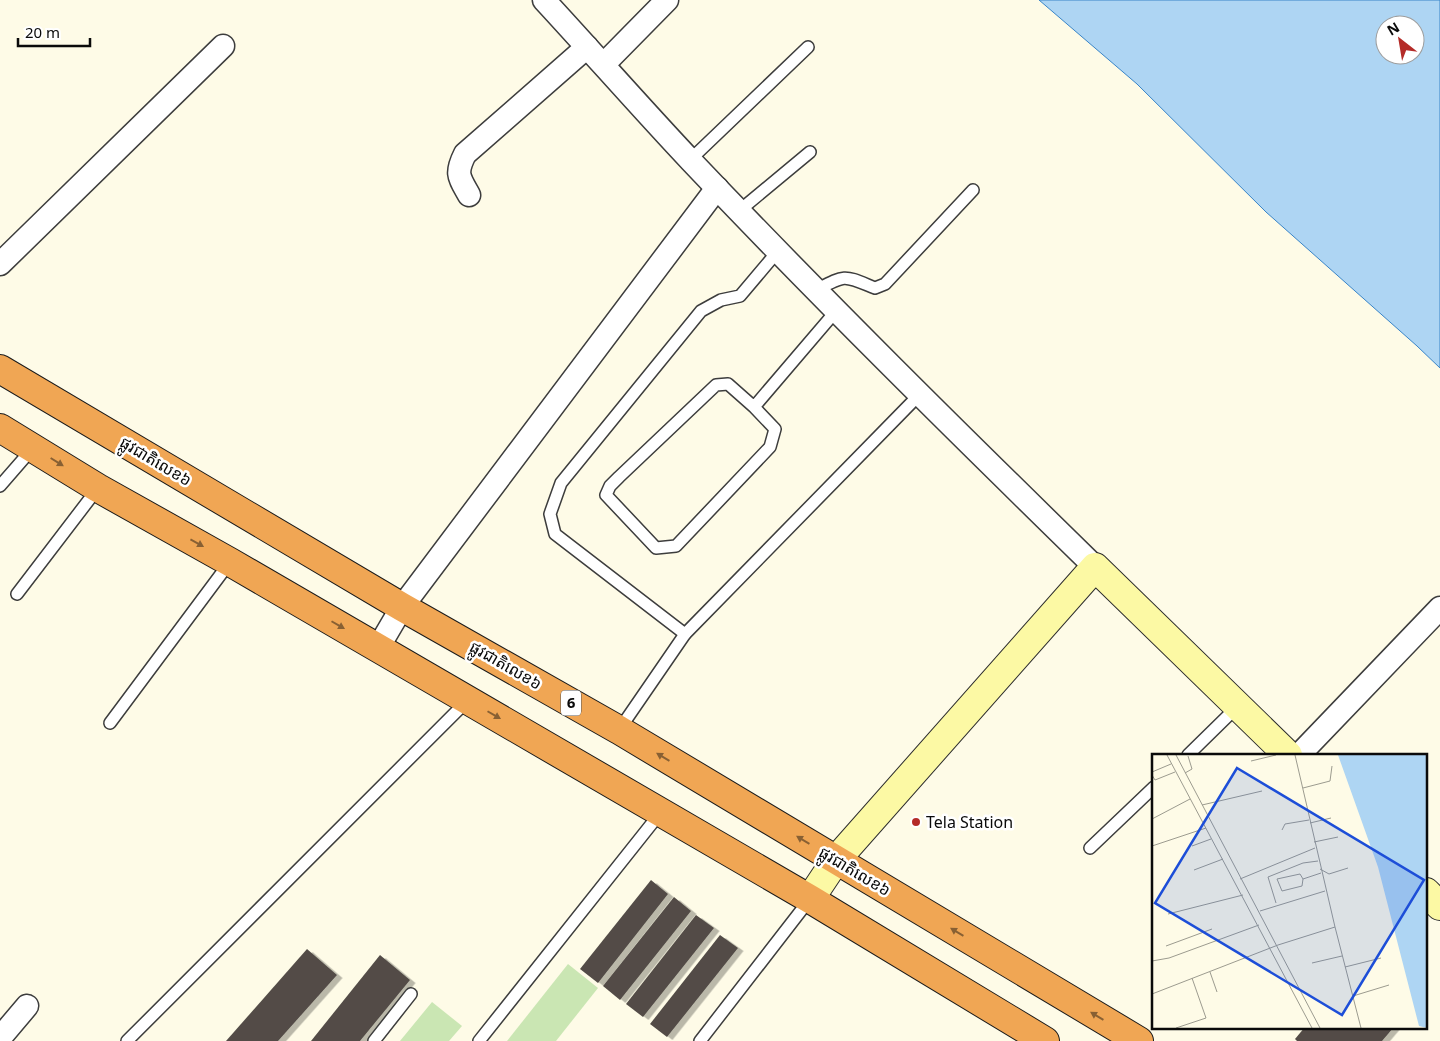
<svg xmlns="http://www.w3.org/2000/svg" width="1440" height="1041" font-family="Georgia,'Noto Sans Khmer',serif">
<defs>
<filter id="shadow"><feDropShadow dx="5.5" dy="3" stdDeviation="0" flood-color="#0004"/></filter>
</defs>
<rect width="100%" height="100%" fill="#fefbe7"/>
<g fill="#cae6b3">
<polygon points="568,964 598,988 556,1041 507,1041"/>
<polygon points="432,1002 462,1026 449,1041 400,1041"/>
</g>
<path fill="#aed5f3" stroke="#3884c8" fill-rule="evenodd" d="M 1039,0 L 1440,0 L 1440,368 L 1417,346 L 1266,212 L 1137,84 ZM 1385,25 L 1415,25 L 1415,55 L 1385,55 Z"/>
<g fill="#524c47" filter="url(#shadow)">
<polygon points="651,880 668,894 598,983 580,969"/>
<polygon points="674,897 691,911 620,1000 603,986"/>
<polygon points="696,915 714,928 643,1017 626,1004"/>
<polygon points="720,935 738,948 667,1037 650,1024"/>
<polygon points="307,949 337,975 278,1041 226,1041"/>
<polygon points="380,955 410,980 360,1041 311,1041"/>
<polygon points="1305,1027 1394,1027 1382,1041 1297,1041 1295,1039"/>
</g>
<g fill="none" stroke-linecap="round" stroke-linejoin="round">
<g stroke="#3d3d3d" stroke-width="14">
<g id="lane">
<polyline points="690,160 808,47"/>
<polyline points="739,211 810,152"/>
<path d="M 816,290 C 847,274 843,275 875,288 L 885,284 L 973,190"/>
<polyline points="754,407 728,384 716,385 619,477 610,486 606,495 656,548 676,546 770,447 775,429 754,407 836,311"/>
<polyline points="0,486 33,448"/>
<polyline points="17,594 98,488"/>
<polyline points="685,634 555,534 550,514 561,483 701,311 721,300 740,296 778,251"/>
<polyline points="110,723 230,562"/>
<polyline points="619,730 685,634 919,395"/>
<polyline points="1188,755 1238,706"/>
<polyline points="1090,848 1154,787"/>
<polyline points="127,1041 468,700"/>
<polyline points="374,1041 411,994"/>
<polyline points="479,1041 661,812"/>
<polyline points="700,1041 810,899"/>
</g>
</g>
<g stroke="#3d3d3d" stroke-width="25">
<g id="street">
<path d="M 544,0 C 593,53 641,108 691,161 C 823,300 959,434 1095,567"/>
<polyline points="604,64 667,0"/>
<path d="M 469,195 C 459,177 455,174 465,154 L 587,47"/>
<polyline points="0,264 223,46"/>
<polyline points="378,648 402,607 717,188"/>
<polyline points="1299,755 1440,608"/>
<polyline points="0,1038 27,1006"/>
</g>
</g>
<g stroke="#2c2c2c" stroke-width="30">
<g id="secondary">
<polyline points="1426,892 1440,906"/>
<polyline points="810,899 836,860 1095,567 1288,755"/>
</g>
</g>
<g stroke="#1b1b1b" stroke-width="30">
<g id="highway">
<polyline points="0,369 402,607 619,730 1139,1041"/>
<polyline points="0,428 98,488 230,562 810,899 1045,1041"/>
</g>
</g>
<use href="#lane" stroke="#fff" stroke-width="11"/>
<use href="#street" stroke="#fff" stroke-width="22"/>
<use href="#secondary" stroke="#fcf9a4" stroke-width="28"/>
<use href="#highway" stroke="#f0a654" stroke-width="28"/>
</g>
<defs><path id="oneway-solid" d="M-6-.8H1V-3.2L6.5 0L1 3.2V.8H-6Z" transform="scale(1.25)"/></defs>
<g fill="#886033">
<use href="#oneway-solid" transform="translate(57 462) rotate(32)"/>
<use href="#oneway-solid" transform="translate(197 543) rotate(29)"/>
<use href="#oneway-solid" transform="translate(338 625) rotate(30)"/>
<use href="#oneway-solid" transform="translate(494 715) rotate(30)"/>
<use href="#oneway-solid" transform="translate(663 757) rotate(-149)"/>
<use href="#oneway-solid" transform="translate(803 840) rotate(-149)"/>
<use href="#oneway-solid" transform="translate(957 932) rotate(-149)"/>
<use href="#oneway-solid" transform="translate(1097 1016) rotate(-149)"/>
</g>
<circle fill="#b42b28" stroke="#fff" stroke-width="2" cx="916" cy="822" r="5"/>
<g text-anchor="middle" stroke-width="5" stroke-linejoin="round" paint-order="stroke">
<rect fill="#fff" stroke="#545454" stroke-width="1" x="561" y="690.5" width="20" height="25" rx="4"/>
<g font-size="15" font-weight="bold" fill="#0a0a0a">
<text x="571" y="708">6</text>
</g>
<g font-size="16" fill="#0a0a0a" stroke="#fff">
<text transform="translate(156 461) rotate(31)" y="6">ផ្លូវជាតិលេខ៦</text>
<text transform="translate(506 665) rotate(30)" y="6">ផ្លូវជាតិលេខ៦</text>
<text transform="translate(855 871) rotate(31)" y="6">ផ្លូវជាតិលេខ៦</text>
</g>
<g font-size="16" fill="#0a0a0a" stroke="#fff" text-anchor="start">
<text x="926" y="828">Tela Station</text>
</g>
</g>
<g transform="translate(1152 754)">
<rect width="275" height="275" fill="#fefbe7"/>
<path d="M 186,1 L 275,1 L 275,274 L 267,272 L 226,113 Z" fill="#aed5f3"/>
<path fill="none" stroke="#9c9b8f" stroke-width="1" d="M 15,1 L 160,274M 24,1 L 168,274M 143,1 L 183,173M 99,7 L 124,1M 0,18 L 19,10M 33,19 L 40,15 L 36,2M 0,21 L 3,26 L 23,18M 151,34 L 178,27 L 180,12M 50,51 L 110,37M 0,65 L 38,45M 158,69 L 179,64M 130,76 L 133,70 L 157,66M 162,88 L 186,83M 0,92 L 54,74M 40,92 L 59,85M 168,115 L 177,120 L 196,114M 42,116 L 71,105M 88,125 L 163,94M 151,125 L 148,120 L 125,125 L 130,137 L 150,132 L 151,125 L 169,119M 124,149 L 116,123 L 151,109 L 166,107M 108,157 L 173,137M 16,160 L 91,141M 14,192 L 60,175M 0,207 L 17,204 L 107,171M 160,209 L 190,202M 193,213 L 229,204M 58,218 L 65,238M 0,240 L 126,191 L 183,173 L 209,274M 201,242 L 237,231M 24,274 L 54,264 L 40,224"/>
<path fill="#1d4ed8" fill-opacity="0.15" stroke="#1d4ed8" stroke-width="2.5" d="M 85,14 L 272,126 L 190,261 L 3,149 Z"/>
<rect width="275" height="275" fill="none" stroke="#0a0a0a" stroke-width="2.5"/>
</g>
<g transform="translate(1400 40) rotate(329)"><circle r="24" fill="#ffffff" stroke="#9d9d9d"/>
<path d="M0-4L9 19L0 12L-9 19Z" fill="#b42b28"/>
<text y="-8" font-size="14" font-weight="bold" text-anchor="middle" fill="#0a0a0a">N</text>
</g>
<path d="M18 38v8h72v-8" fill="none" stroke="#0a0a0a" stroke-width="2.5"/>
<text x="25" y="38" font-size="15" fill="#0a0a0a" stroke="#ffffff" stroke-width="4" paint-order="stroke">20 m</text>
</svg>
